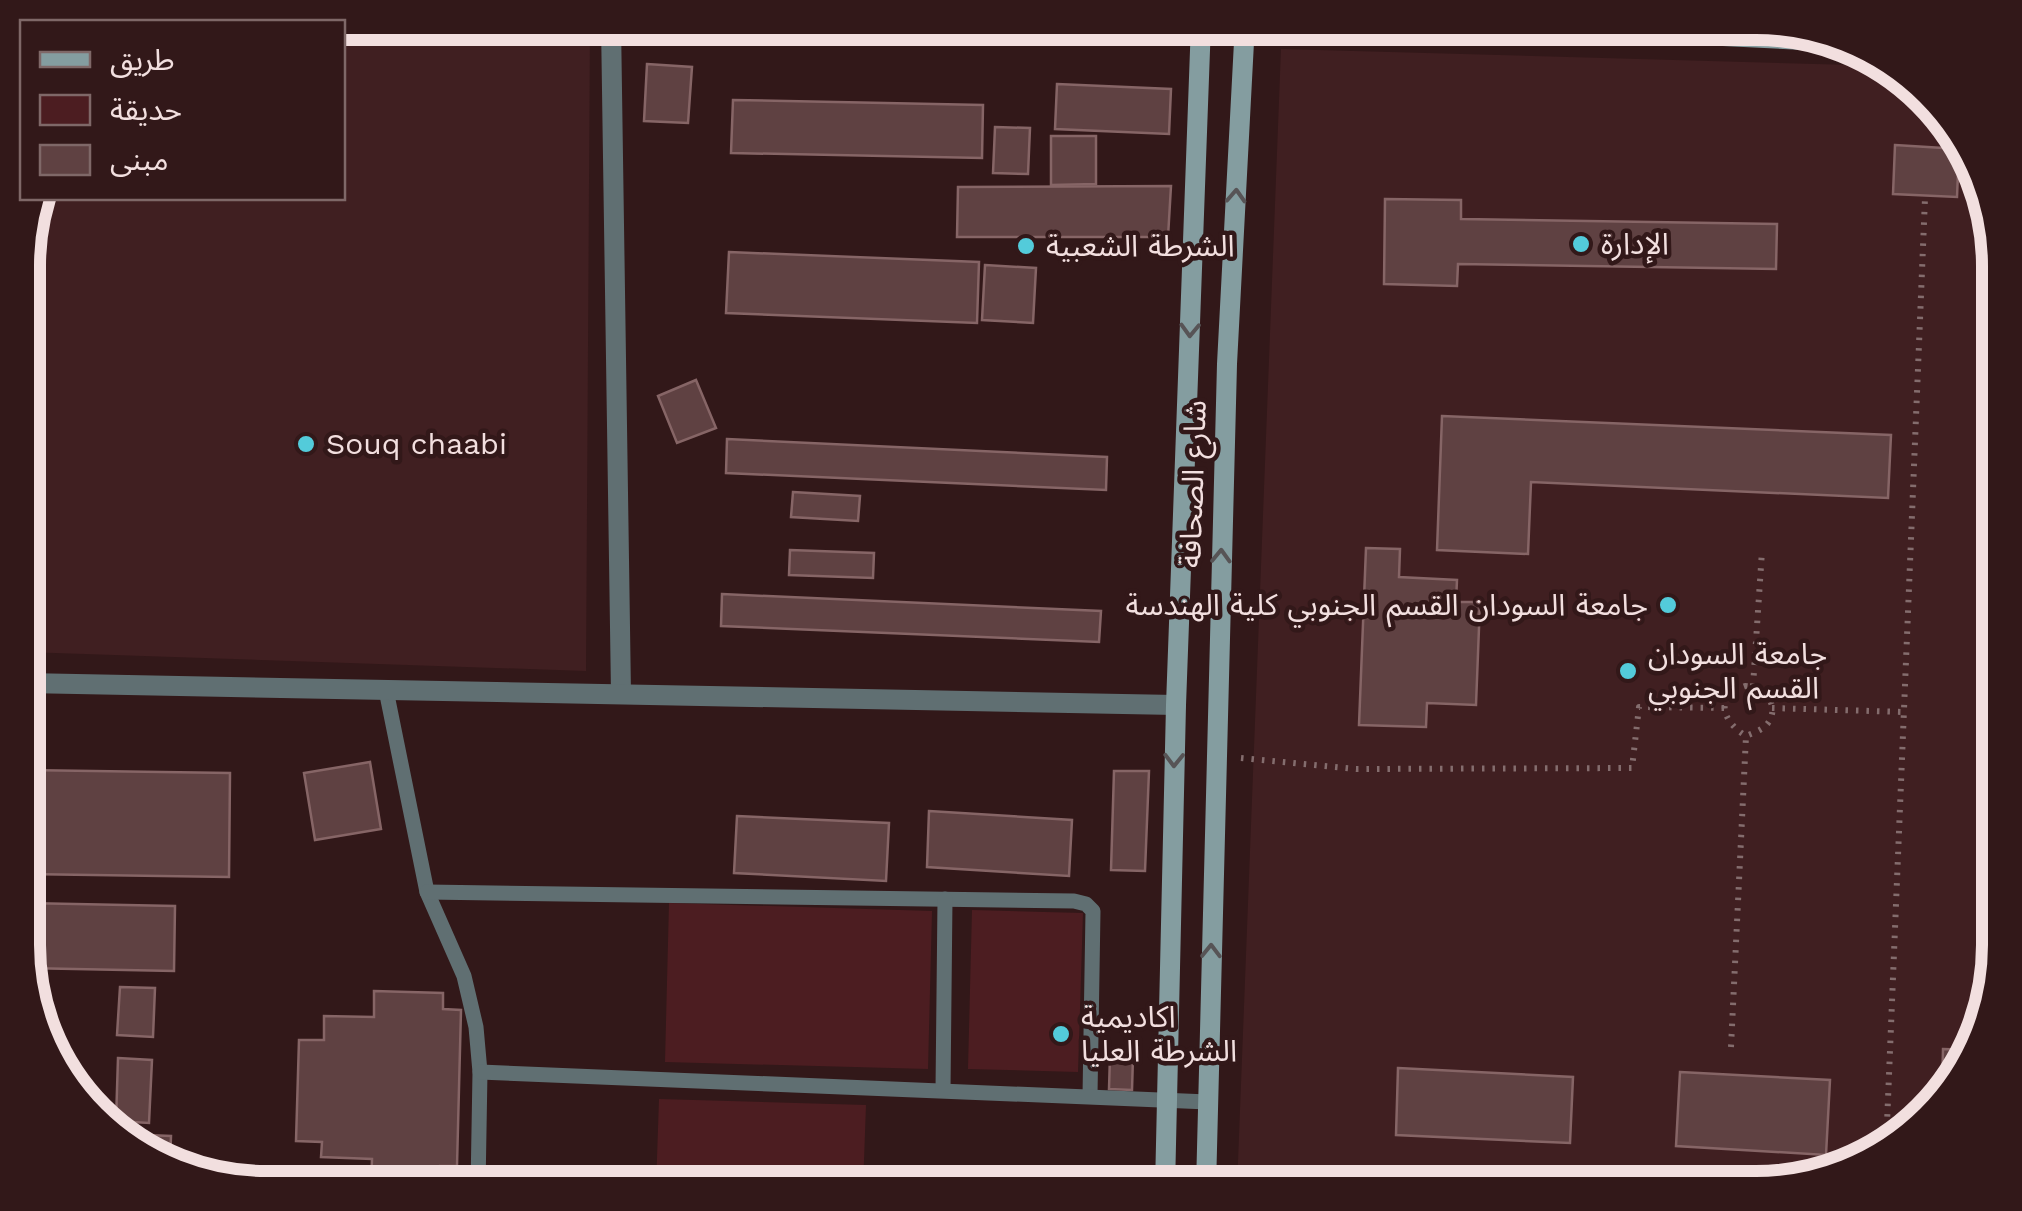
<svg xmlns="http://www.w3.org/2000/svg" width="2022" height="1211" font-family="'Work Sans','Noto Sans Arabic',sans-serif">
<rect width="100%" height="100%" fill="#321819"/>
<g fill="#401f21">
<polygon points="343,23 590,23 586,671 25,652 25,235 36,198 342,198"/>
<polygon points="1281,49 1889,66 1967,144 1999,250 1999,960 1967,1067 1878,1156 1771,1188 1237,1188"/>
</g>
<g fill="#4c1d21">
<polygon points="669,903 932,911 928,1069 665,1062"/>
<polygon points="972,910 1083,913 1078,1072 968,1069"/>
<polygon points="659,1099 866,1105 863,1188 656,1188"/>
</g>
<g fill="#5f4142" stroke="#866566" stroke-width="2.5">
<polygon points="647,64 692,67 688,123 644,121"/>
<polygon points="1057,84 1171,89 1169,134 1055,129"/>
<polygon points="733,100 983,105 982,158 731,153"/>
<polygon points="995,127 1030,128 1028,174 993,173"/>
<polygon points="1051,136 1096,136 1096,184 1051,185"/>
<polygon points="1895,145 1959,149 1957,197 1893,194"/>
<polygon points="1171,186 1168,237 957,237 958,187"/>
<polygon points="1385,199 1461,200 1461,219 1777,224 1776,269 1458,264 1457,286 1384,284"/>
<polygon points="729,252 979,262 977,323 726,313"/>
<polygon points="985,265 1036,268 1033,323 982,320"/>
<polygon points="696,380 716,428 677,443 658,396"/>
<polygon points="1442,416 1891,435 1888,498 1531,482 1528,554 1437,550"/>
<polygon points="727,439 1107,457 1106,490 726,473"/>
<polygon points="793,492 860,496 858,521 791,517"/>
<polygon points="1366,548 1400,549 1399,577 1457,580 1456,602 1480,602 1476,705 1427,703 1426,727 1359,725"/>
<polygon points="790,550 874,553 873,578 789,575"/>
<polygon points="722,594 1101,611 1099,642 721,626"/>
<polygon points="370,762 381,829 315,840 304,773"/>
<polygon points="25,770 230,773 229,877 25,874"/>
<polygon points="1114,771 1149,771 1145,871 1111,870"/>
<polygon points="929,811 1072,820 1069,876 927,867"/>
<polygon points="737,816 889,823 886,881 734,873"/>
<polygon points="25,903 175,906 174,971 25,968"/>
<polygon points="120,987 155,988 153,1037 117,1035"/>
<polygon points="374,991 443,993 443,1009 461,1010 457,1166 440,1166 439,1188 371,1188 372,1159 321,1157 322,1142 296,1141 299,1040 324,1040 324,1016 374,1017"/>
<polygon points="1943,1049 1972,1050 1967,1067 1942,1092"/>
<polygon points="1110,1056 1133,1057 1132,1090 1109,1089"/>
<polygon points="118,1058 152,1060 149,1123 116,1121"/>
<polygon points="1398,1068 1573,1077 1570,1143 1396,1135"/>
<polygon points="1680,1072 1830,1080 1826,1155 1676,1146"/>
<polygon points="121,1134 171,1136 170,1163 144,1156"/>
</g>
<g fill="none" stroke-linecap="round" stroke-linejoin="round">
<g stroke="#846d6e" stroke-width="6" stroke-dasharray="2.5 8" stroke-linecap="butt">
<path d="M 1745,686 C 1763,687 1781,704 1768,723 C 1763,730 1753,733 1746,736 C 1723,722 1713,697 1745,686 Z"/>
<polyline points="1753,686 1762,551"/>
<polyline points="1772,708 1904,712"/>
<polyline points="1241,758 1356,769 1632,768 1639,707 1725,708"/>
<polyline points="1731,1047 1746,736"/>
<polyline points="1886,1148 1925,198"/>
</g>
<g stroke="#606f72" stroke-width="15">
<polyline points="386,690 427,892 464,976 476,1027 480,1072 478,1188"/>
<polyline points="427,892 1074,901 1086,904 1093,911 1090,1096"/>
<polyline points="480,1072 1208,1102"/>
<polyline points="943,1090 945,899"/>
</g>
<g stroke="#606f72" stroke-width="20">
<polyline points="611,23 621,694"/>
<polyline points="25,683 1176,705"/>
</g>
<g stroke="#849da0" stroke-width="20">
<polyline points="865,23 1201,31 1598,30 1824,41"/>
<polyline points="1165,1188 1176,705 1201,23"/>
<polyline points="1206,1188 1227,364 1245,23"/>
</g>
</g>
<defs><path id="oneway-chevron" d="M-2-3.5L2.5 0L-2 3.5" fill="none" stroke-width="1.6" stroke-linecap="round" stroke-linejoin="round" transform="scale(2.5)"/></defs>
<g stroke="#575456">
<use href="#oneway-chevron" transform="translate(1236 196) rotate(-87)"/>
<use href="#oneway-chevron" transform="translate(1190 330) rotate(92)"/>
<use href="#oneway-chevron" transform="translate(1221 556) rotate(-88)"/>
<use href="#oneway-chevron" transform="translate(1174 760) rotate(91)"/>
<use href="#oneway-chevron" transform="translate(1211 951) rotate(-89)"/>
</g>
<g fill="#53cbda" stroke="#321819" stroke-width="4">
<circle cx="1581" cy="244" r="10"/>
<circle cx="1026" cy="246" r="10"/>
<circle cx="306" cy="444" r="10"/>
<circle cx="1668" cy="605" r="10"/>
<circle cx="1628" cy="671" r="10"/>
<circle cx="1061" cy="1034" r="10"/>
</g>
<g text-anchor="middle" stroke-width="9" stroke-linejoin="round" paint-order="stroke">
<g font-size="30" fill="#f2dfdf" stroke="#321819" text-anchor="start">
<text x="1601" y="254">الإدارة</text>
<text x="1046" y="256">الشرطة الشعبية</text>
<text x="326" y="454">Souq chaabi</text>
<text x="1648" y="615" text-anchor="end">جامعة السودان القسم الجنوبي كلية الهندسة</text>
<text x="1648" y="664">جامعة السودان<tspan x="1648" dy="34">القسم الجنوبي</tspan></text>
<text x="1081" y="1027">اكاديمية<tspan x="1081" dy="34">الشرطة العليا</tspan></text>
</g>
<g font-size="30" fill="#f2dfdf" stroke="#321819">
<text transform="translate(1193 484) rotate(-88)" y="10">شارع الصحافة</text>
</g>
</g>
<path d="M0 0H2022V1211H0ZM266 40H1756A226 226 0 0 1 1982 266V945A226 226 0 0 1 1756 1171H266A226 226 0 0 1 40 945V266A226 226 0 0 1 266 40Z" fill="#321819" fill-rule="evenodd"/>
<path fill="none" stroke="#f2dfdf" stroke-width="12" d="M266 40H1756A226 226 0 0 1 1982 266V945A226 226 0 0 1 1756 1171H266A226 226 0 0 1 40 945V266A226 226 0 0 1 266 40Z"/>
<rect x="20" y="20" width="325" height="180" fill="#321819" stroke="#7f6868" stroke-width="2.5"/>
<rect x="40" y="52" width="50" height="15" fill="#849da0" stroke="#7f6868" stroke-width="2.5"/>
<text x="110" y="70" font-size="30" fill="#f2dfdf">طريق</text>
<rect x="40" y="95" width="50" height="30" fill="#4c1d21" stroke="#7f6868" stroke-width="2.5"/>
<text x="110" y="120" font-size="30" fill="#f2dfdf">حديقة</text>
<rect x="40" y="145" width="50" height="30" fill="#5f4142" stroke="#7f6868" stroke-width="2.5"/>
<text x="110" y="170" font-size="30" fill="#f2dfdf">مبنى</text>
</svg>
